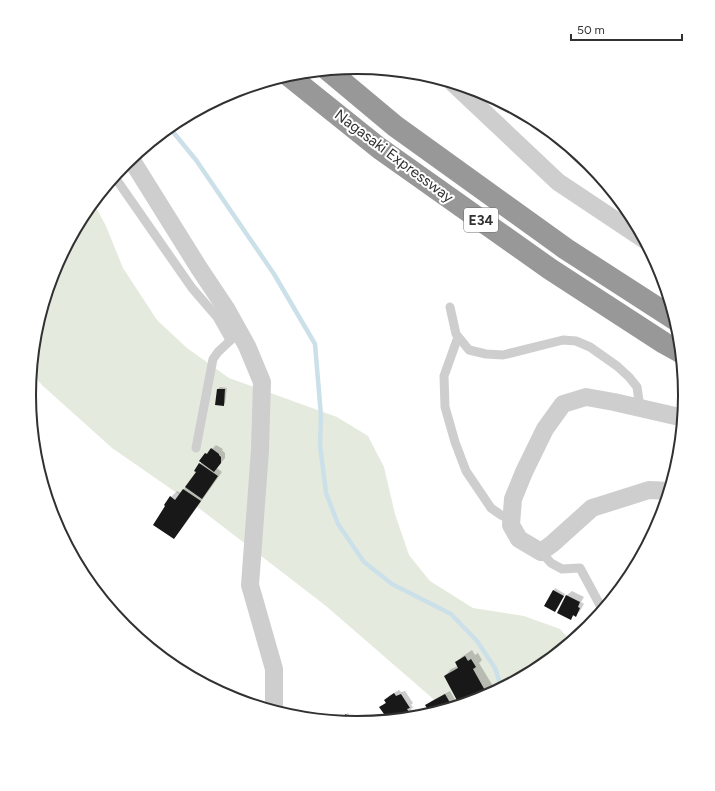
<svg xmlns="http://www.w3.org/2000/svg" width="715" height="791" font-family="Figtree,sans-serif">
<rect width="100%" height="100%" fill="#fff"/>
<polygon fill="#e5eade" points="93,202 106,226 123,268 157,320 187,348 229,378 337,417 368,436 384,467 395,514 409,555 430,581 473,608 524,616 560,629 572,642 540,669 483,699 446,710 326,606 200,509 112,448 43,386 31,373 35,331 54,270 84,213"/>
<g fill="#0003">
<polygon points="220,387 227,388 225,403 223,405 218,389"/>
<polygon points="216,445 223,449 222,450 225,453 225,458 217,468 222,472 180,531 174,538 171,497 177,491 181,493 197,472 200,464 202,462 206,454 210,449 211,450"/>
<polygon points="555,588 565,594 557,609 545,605"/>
<polygon points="572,591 584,597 581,602 584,604 580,611 570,619 558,612 567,595"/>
<polygon points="472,650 475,655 478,653 482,660 479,663 493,686 486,693 445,676 451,669 458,666 456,662 463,656"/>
<polygon points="399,690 401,692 405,691 413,703 411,705 413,707 411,709 412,710 408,713 411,718 409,719 371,723 385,713 381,707 386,702 385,700 389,696"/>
<polygon points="450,691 458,705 455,707 432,715 427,706 431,701"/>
<polygon points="423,712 426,716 412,719 414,717"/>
<polygon points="348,713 352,720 348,723 337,722"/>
</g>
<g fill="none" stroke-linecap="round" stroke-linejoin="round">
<polyline stroke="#cce0e9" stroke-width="4.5" points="169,127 196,160 274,274 315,344 321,416 320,445 326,493 338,524 364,562 392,584 451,614 477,641 495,668 502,689"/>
</g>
<g fill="#181818">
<polygon points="217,389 225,389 224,406 215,405"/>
<polygon points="211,448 219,454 219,455 221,457 221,463 214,472 199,461 205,453 207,454"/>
<polygon points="199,463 218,476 202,499 185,487 196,472 194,471"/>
<polygon points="183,489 201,501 174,539 153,525 165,506 164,505 170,496 175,500"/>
<polygon points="553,590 564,596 555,612 544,606"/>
<polygon points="566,595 580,602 578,607 580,608 576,617 573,615 571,620 557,613"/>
<polygon points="465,656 468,661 471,659 476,667 473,669 487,694 471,703 460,706 444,676 458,668 455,662"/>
<polygon points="394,693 396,696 401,694 410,708 407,709 409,712 407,713 408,715 404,718 405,719 389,721 379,707 386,703 384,700"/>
<polygon points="445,694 453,708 431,715 425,705"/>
<polygon points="421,713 424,717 411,719"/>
<polygon points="346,714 351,722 350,723 336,722"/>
<polygon points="380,717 383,722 372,723"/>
</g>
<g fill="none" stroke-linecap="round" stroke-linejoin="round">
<polyline stroke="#cbcbcb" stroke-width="2.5" stroke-dasharray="2 2" stroke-linecap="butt" points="29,398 39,320"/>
<g stroke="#cecece" stroke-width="9">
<polyline points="114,176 192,288 217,317 230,340"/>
<polyline points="450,307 456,334 469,350 486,354 503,355 563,340 576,341 590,347 617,366 629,377 637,387 640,408"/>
<polyline points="458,337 444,376 445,407 455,442 466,471 491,508 501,515 511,520"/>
<polyline points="196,448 213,359 218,352 234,337"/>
<polyline points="541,552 551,563 562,569 580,568 600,605 603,612"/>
</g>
<g stroke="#cecece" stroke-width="18">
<polyline points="453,83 558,182 645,240"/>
<polyline points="131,159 199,268 227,310 247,346 262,382 260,450 250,585 274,669 274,712"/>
<polyline points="670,491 649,490 592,508 552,544 541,552 519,539 511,525 513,499 524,472 545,429 563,404 586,397 614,402 684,418"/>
</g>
<g stroke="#989898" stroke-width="22">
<polyline points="328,70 395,126 566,249 676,320"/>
<polyline points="288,75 379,148 550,269 664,343 682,353"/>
</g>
</g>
<g text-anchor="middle" stroke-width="4" stroke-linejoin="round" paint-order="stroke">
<rect fill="#fff" stroke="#6f6f6f" stroke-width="1" x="464" y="208" width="34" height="24" rx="3"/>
<g font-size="14" font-weight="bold" fill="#313131">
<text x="481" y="225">E34</text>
</g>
<g font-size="15" fill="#313131" stroke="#fff">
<text transform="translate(394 156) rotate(37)" y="5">Nagasaki Expressway</text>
</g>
</g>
<path d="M0 0H715V791H0ZM36 395a321 321 0 1 1 642 0a321 321 0 1 1-642 0Z" fill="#fff" fill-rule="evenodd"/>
<path fill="none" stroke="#313131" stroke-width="2" d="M36 395a321 321 0 1 1 642 0a321 321 0 1 1-642 0Z"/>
<path d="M571 34v6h111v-6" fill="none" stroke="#313131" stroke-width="2"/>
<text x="577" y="34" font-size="12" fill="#313131" stroke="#ffffff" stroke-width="3" paint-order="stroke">50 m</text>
</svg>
